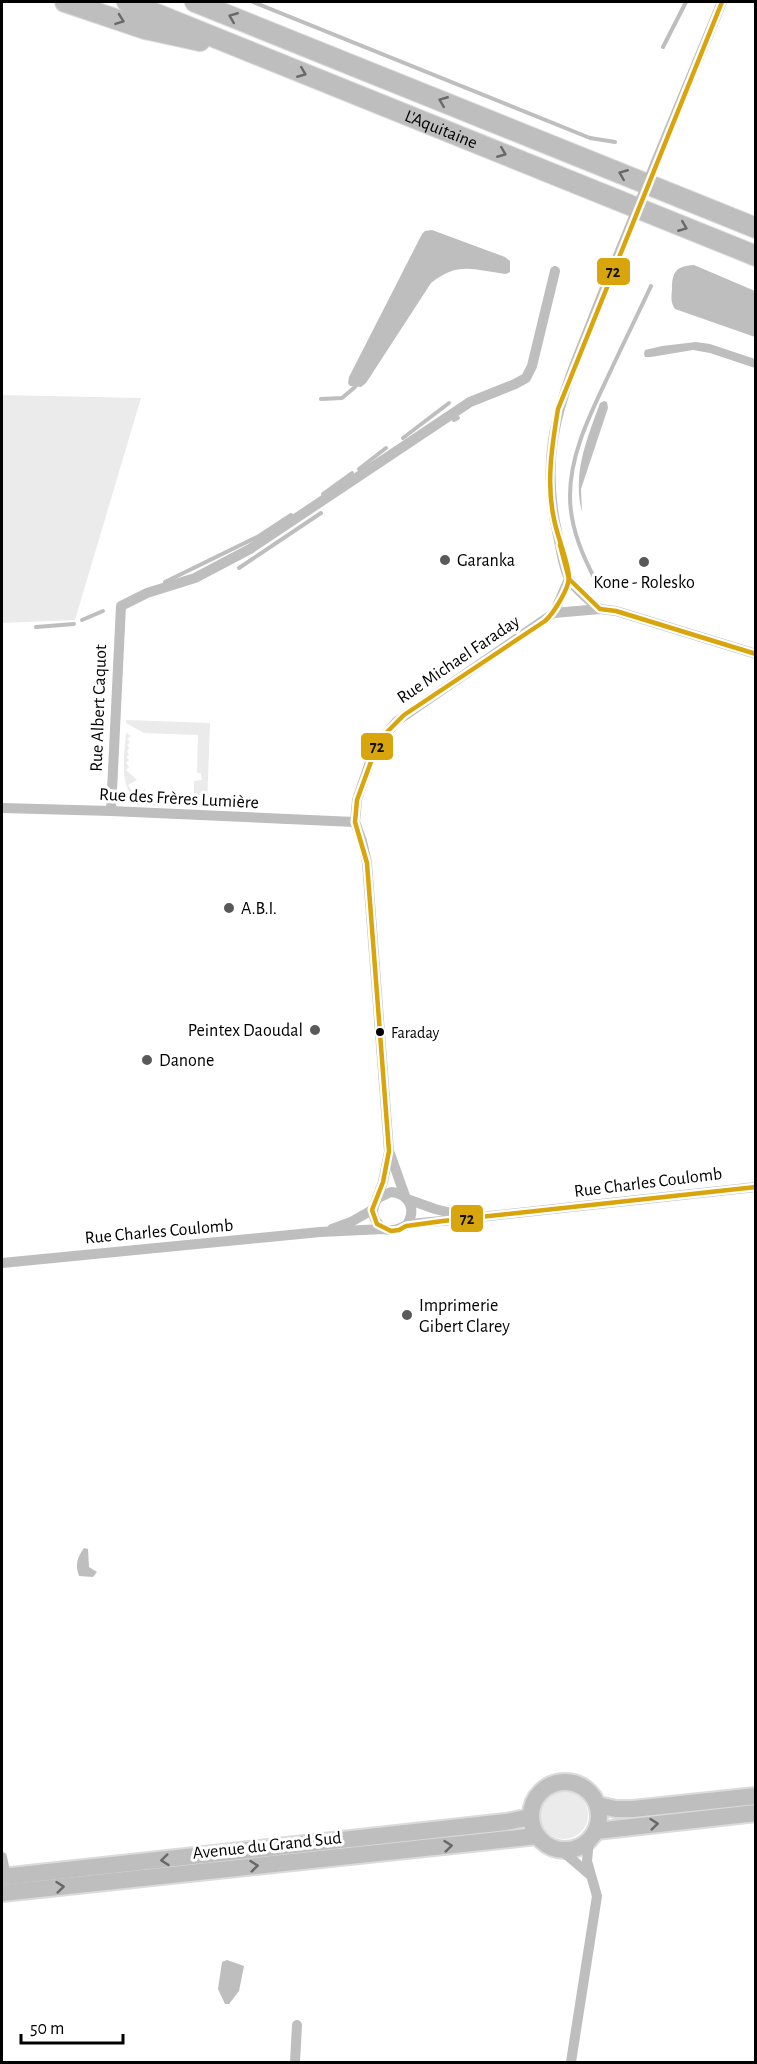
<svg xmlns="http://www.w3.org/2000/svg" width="757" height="2064" font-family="'Alegreya Sans',sans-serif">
<rect width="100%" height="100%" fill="#fff"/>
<g fill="#ebebeb">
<polygon points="2,395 141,398 75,620 2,623"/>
<polygon points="126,720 210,723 207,807 185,805 185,800 194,801 194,781 202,780 201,773 197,773 198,735 144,733 126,723"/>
<path d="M 126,733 L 131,736 L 127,739 L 130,742 L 127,745 L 129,748 L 127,751 L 129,755 L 126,757 L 129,760 L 126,763 L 129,767 L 126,770 L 137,780 L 128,785 L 135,795 L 145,789 L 145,798 L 173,799 L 173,806 C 163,805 148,807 140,803 C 117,790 125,754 126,733 Z"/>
<circle cx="564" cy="1815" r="24"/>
</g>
<g fill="#bebebe">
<path d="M 432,230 L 505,257 L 510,261 L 510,272 L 506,274 C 474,270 458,261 431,283 L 366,383 L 361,387 L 350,386 L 348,383 L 349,377 L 422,234 L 425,231 Z"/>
<path d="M 694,265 L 755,291 L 755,337 L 675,309 C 671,303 671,298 672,290 C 672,273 675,266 694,265 Z"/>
<polygon points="696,342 710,344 755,359 755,368 710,353 693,350 651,357 645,357 644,354 645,350 662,346"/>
<path d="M 604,401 L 607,402 L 608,408 L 581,489 L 582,512 C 572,473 587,439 600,403 Z"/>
<path d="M 84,1548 L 88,1549 L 89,1567 L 97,1572 L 93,1577 L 79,1576 C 75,1564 77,1558 84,1548 Z"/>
<polygon points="227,1960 244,1966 239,1991 229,2004 225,2004 218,1989 222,1962"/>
</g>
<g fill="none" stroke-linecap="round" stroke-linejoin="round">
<g stroke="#bebebe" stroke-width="4">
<polyline points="253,2 590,138 615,142"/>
<polyline points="663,47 686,2"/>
<polyline points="321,399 342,398 355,387"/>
<polyline points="454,420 458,418"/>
<polyline points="403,438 449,403"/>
<polyline points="359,469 386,448"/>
<polyline points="323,494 352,473"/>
<polyline points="239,568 321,513"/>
<polyline points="165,582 259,536 291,515"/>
<path d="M 599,587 C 584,559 570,529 570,496 C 570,451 593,409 611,370 C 624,342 638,314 651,286"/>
<polyline points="82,620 103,611"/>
<polyline points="36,627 74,624"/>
</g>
<g stroke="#dbdbdb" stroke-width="20">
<g id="primary">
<circle cx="565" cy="1816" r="34"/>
<polyline points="598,1805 616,1809 633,1809 756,1796"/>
<polyline points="596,1831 756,1813"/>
<polyline points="2,1877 506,1822 531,1817"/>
<polyline points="2,1893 537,1836"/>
</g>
</g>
<g stroke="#dbdbdb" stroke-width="22">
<g id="highway">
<polyline points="65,2 145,29 200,41"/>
<path id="s1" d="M 127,2 L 756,256"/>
<polyline points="195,2 756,228"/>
</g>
</g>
<g stroke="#bebebe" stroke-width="10">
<polyline points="655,164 722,2"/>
<path d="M 600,609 C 589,600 577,591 570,580 C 563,569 561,549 558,536 C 539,455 558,405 588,331 C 601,297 615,263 629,229"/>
<polyline points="554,613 569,579"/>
<polyline points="2,808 111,811 355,822"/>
<polyline points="111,811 121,606 147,593 195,578 250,549 470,402 515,384 526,378 532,366 555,271"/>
<polyline points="405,1196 389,1151 367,863 362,841 355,822 357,800 372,756 379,742 397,721 554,613 600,609 616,611 756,654"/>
<polyline points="407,1199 435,1209 463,1216"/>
<polyline points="376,1200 383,1182 389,1152"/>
<polyline points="332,1229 351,1222 372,1210"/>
<path d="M 384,1229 C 372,1220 370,1210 378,1198 L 391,1192 C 410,1194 417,1210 406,1226"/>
<path d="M 2,1263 L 320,1232 L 384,1229 C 395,1232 398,1228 408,1225 C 419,1222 432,1222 443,1221 L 756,1187"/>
<polyline points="561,1850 589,1874"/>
<polyline points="2,1857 6,1877"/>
<polyline points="295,2062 297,2025"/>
<polyline points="571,2062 597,1896 587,1861 589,1841"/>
</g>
<use href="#primary" stroke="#bebebe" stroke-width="16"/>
<use href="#highway" stroke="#bebebe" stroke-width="20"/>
<polyline stroke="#bebebe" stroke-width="10" points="629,229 655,164"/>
<g stroke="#fff" stroke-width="9">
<g id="bus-1">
<path d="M 722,2 L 558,409 C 552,445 546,483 554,519 C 557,536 568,561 569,577 C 569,589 553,614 545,621 L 404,715 L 387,732 L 376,748 L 357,800 L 355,822 L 367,863 L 389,1151 L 383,1182 L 372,1210 L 377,1224 L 391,1231 L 399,1230 L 406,1226 L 443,1221 L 756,1187"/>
<polyline points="560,545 569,579 600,609 616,611 756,654"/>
</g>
</g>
<use href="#bus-1" stroke="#d9a50c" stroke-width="4.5"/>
</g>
<defs><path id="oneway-chevron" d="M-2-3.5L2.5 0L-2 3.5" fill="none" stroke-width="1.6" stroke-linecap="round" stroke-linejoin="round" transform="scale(1.5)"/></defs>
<g stroke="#686868">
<use href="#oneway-chevron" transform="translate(233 17) rotate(-158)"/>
<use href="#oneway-chevron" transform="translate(120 20) rotate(20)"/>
<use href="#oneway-chevron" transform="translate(302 73) rotate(22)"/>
<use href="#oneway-chevron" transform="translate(443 101) rotate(-158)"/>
<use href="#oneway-chevron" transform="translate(502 153) rotate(22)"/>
<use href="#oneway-chevron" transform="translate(623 174) rotate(-158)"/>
<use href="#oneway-chevron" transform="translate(683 227) rotate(22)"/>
<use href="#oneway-chevron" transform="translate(654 1824) rotate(-6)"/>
<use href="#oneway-chevron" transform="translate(448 1846) rotate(-6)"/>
<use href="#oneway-chevron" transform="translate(165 1860) rotate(174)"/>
<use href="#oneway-chevron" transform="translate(254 1866) rotate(-6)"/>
<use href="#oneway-chevron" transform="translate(60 1887) rotate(-6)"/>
</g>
<g fill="#595959" stroke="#fff" stroke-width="2">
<circle cx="445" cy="560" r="6"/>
<circle cx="644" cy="562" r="6"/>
<circle cx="229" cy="908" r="6"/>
<circle cx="315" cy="1030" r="6"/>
<circle cx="147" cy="1060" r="6"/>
<circle cx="407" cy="1315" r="6"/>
</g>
<circle fill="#000" stroke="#fff" stroke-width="2" cx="380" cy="1032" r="5"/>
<g text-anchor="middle" stroke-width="6" stroke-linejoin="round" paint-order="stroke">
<g font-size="16" fill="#000" stroke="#fff" text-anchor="start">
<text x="391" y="1038">Faraday</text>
</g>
<g font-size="18" fill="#000" stroke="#fff">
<text dy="6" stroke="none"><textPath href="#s1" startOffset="339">L'Aquitaine</textPath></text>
<text transform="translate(458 659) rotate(-34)" y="6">Rue Michael Faraday</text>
<text transform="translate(98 708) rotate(-88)" y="6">Rue Albert Caquot</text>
<text transform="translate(179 798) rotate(3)" y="6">Rue des Frères Lumière</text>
<text transform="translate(648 1182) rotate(-7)" y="6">Rue Charles Coulomb</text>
<text transform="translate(159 1231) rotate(-5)" y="6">Rue Charles Coulomb</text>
<text transform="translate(267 1845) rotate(-6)" y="6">Avenue du Grand Sud</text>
</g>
<g font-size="18" fill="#000" stroke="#fff" text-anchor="start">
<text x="457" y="566">Garanka</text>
<text x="644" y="588" text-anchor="middle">Kone - Rolesko</text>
<text x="241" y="914">A.B.I.</text>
<text x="303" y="1036" text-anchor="end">Peintex Daoudal</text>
<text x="159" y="1066">Danone</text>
<text x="419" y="1311">Imprimerie<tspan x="419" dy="21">Gibert Clarey</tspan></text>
</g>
</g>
<g stroke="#fff" stroke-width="2">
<rect x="596" y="257" width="35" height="29" rx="6" fill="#d9a50c"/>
<rect x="360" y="732" width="34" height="29" rx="6" fill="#d9a50c"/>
<rect x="450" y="1204" width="34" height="29" rx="6" fill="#d9a50c"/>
</g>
<g font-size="16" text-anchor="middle" font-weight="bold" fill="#111">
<text x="613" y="277">72</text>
<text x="377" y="752">72</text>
<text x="467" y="1224">72</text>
</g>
<rect width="757" height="2064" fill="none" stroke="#000000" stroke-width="6"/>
<path d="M21 2034v9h102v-9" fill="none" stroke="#000000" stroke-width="3"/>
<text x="30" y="2034" font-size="18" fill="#000000" stroke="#ffffff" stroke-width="4.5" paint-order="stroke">50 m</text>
</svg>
